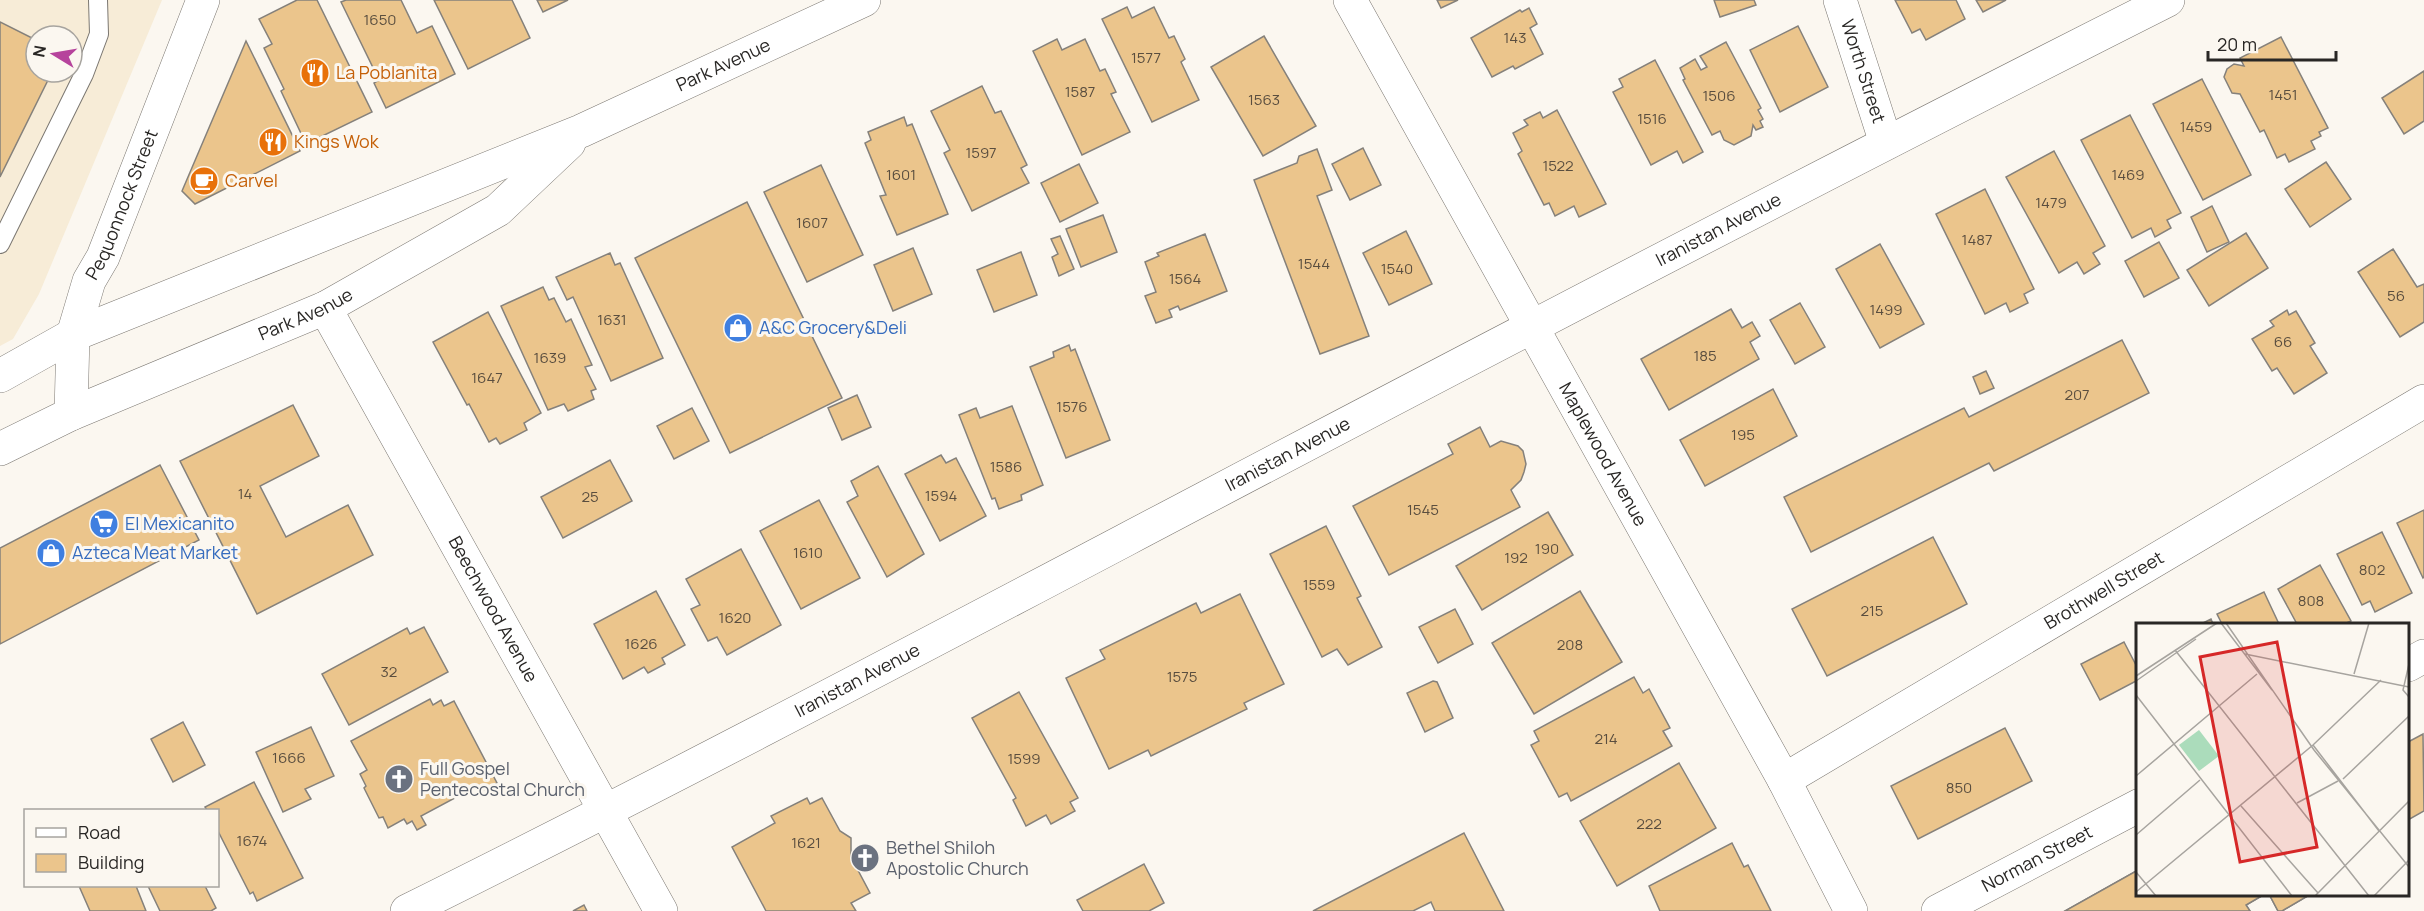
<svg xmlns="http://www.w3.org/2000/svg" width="2424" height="911" font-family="Manrope,sans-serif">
<rect width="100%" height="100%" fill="#fbf7f0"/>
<path fill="#f7ecd7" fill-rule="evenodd" d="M 0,0 L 162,0 L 39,294 L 13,339 L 0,346 ZM 36,36 L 72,36 L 72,72 L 36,72 Z"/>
<g fill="#ebc58c" stroke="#85817b" stroke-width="1.5">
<polygon points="297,0 317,0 372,112 306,144 281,91 284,89 264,48 272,44 259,19"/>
<polygon points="346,0 401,0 417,33 432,26 455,74 386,108 374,83 379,80 341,2"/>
<polygon points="434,0 512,0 530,38 468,69"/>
<polygon points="537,0 568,0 543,12"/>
<polygon points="1437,0 1458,0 1441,8"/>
<polygon points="1714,0 1754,0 1756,5 1720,17"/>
<polygon points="1895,0 1956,0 1965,19 1926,40 1920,29 1912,33"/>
<polygon points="1976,0 2006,0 1983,12"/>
<polygon points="1127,7 1132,18 1154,7 1169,38 1174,36 1185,59 1181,62 1199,100 1152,122 1102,19"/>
<polygon points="1529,8 1537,24 1530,28 1543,54 1515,69 1513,66 1492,77 1471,38 1520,10 1522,12"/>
<polygon points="0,22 36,40 36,72 52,72 0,177"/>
<polygon points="1798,26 1828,87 1780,112 1750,50"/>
<polygon points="1264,36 1316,126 1263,156 1211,67"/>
<polygon points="2281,37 2328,128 2319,132 2321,136 2311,141 2315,149 2289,162 2285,154 2277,158 2264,130 2260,132 2240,94 2232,93 2224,77 2227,69 2234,64 2244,66 2240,58"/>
<polygon points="1057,39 1062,50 1085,39 1100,71 1105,69 1116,92 1111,94 1130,132 1082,155 1033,51"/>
<polygon points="246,41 300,151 195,204 182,191"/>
<polygon points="1726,42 1761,108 1758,110 1763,119 1760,121 1763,127 1756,130 1753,125 1751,136 1734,145 1724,140 1720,131 1712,135 1683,80 1685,79 1680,68 1695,59 1701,70 1707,67 1700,56"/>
<polygon points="1655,60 1703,152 1683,163 1677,151 1651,165 1613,92 1623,87 1619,79"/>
<polygon points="2424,71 2424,121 2404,134 2382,98"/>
<polygon points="2202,79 2251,175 2203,200 2153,104"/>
<polygon points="982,86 995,113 1001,111 1027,165 1021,168 1029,183 972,211 944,153 950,150 931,111"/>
<polygon points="1557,110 1606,204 1579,217 1574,206 1555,216 1549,203 1544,205 1518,154 1522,151 1513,133 1528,125 1524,120 1540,112 1543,118"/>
<polygon points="2130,115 2181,213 2167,220 2171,228 2155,237 2151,228 2132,238 2081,140"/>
<polygon points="904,117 907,126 912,124 948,214 897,235 880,196 886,195 865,143 871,140 868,132"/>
<polygon points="1363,148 1381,185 1350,200 1332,164"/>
<polygon points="1317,149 1332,190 1317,196 1369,336 1320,354 1254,180 1297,163 1299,156"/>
<polygon points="2054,151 2105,246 2093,253 2100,264 2084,274 2077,262 2059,273 2006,177"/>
<polygon points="2326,162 2351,199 2310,227 2285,189"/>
<polygon points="1079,164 1098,203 1060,222 1041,183"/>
<polygon points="821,165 863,255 807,282 764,192"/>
<polygon points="1985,189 2034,289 2024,294 2028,303 2010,312 2006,303 1985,314 1936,214"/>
<polygon points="747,202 842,398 730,453 635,258"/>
<polygon points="2212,206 2229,242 2207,252 2191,217"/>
<polygon points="1103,215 1117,252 1081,267 1066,229"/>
<polygon points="1406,231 1432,284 1389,305 1363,253"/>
<polygon points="2246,233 2268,268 2209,306 2187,270"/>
<polygon points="1205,234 1227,291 1180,310 1178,306 1169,310 1172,317 1156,323 1145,296 1156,292 1145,262 1159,256 1157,253"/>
<polygon points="1060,236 1074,269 1059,276 1052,257 1058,254 1051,239"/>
<polygon points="2159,242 2179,278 2144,297 2125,261"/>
<polygon points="1880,244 1924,324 1880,348 1836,269"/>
<polygon points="913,248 932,294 893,311 874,265"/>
<polygon points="2393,249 2417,287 2424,284 2424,322 2400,337 2358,272"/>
<polygon points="1021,252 1037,295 994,312 977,270"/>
<polygon points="610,253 615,265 620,263 663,358 611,381 573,297 567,300 556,277"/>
<polygon points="543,287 549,300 554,298 566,322 571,319 592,365 585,367 596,389 591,391 594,399 568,411 564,404 548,410 501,306"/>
<polygon points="1800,303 1825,347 1795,364 1770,320"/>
<polygon points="1731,309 1742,328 1752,322 1760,336 1750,342 1759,359 1669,410 1641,359"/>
<polygon points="2287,310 2289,315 2296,311 2315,343 2310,346 2327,373 2294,394 2277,368 2272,371 2252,339 2274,326 2270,321"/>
<polygon points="488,312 541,413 524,423 527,430 500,444 496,438 489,442 469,404 467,405 433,342"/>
<polygon points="2122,340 2149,393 1994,471 1989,463 1811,552 1784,497 1964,408 1969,417"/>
<polygon points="1069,345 1071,351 1075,349 1110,440 1066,458 1030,367 1054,357 1053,352"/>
<polygon points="1986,371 1994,388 1980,394 1973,377"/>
<polygon points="1773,389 1797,436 1705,486 1680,440"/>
<polygon points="857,395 871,427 842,440 828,408"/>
<polygon points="293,405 319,456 260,486 286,537 348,505 373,555 257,614 180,461"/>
<polygon points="1012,406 1043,485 1021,495 1022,500 999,509 995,498 992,499 959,415 976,408 980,418"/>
<polygon points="692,408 709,441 674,459 657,426"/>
<polygon points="1480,427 1490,447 1501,441 1518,446 1523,451 1526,464 1524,472 1521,480 1511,490 1520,507 1389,575 1353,506 1453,454 1448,444"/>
<polygon points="941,455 946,463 956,458 986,516 940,541 905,474"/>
<polygon points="610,460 632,501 563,538 541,497"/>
<polygon points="160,465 199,540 0,644 0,548"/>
<polygon points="878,466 924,554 887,577 847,502 858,496 851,481"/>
<polygon points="819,500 860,578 801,609 760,531"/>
<polygon points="2424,510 2424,577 2423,578 2397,523"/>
<polygon points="1548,512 1573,555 1482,610 1456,566"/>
<polygon points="1326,526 1361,596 1357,598 1382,647 1348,665 1337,649 1322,657 1270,554"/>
<polygon points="2382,532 2412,593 2375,612 2370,601 2362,605 2337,554"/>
<polygon points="1933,537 1967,604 1827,676 1792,609"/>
<polygon points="741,549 781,625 727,655 717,637 708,641 691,609 700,605 686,579"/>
<polygon points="2320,565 2351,621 2344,624 2297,624 2278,589"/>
<polygon points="656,591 685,645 662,658 665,664 648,673 644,667 623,679 594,624"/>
<polygon points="1580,591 1622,662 1534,714 1492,643"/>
<polygon points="2264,592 2279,624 2222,624 2217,614"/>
<polygon points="1240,594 1284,684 1244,703 1247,709 1151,756 1148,750 1109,769 1066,678 1105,659 1100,650 1196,603 1201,613"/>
<polygon points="1455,609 1473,644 1438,663 1419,627"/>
<polygon points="2211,619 2213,624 2200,624 2203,623"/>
<polygon points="424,627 448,672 349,725 322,674 407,628 410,634"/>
<polygon points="2124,642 2138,669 2138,680 2100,700 2081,664"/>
<polygon points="1634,677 1643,693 1649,689 1670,728 1663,731 1672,746 1571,801 1567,793 1559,797 1531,745 1539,741 1534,731"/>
<polygon points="1433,681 1437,682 1453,718 1425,732 1407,693"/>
<polygon points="1019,692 1078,798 1070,802 1075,811 1051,824 1046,815 1026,826 1013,800 1016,798 972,718"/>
<polygon points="430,699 433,705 441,700 444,706 454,701 497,783 483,791 479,785 421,816 426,825 417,830 412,821 407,824 404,819 388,828 383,817 379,818 364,788 366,786 360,774 367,770 351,741"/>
<polygon points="183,722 205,765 173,782 151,739"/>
<polygon points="311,727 334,776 305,789 311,799 283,812 256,752"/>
<polygon points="2005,728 2032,781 1918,839 1891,786"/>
<polygon points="2423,734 2424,811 2408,820 2408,742"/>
<polygon points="1679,763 1716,828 1617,886 1580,821"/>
<polygon points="254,782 303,878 257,901 253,892 250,894 218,831 218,810 207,810 205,807"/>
<polygon points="807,798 810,804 822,798 840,831 851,838 851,857 870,893 851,903 856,911 766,911 732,847 775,823 771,816"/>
<polygon points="1464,833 1504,911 1435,911 1431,902 1413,911 1313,911"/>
<polygon points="1732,843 1744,867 1748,865 1771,911 1660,911 1649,886"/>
<polygon points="1144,864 1164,903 1149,911 1083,911 1077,900"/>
<polygon points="2138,870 2138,894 2265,894 2246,905 2250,911 2065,911"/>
<polygon points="2138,870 2138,894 2265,894 2246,905 2250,911 2065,911"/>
<polygon points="79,886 136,886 146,911 90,911"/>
<polygon points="148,886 205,886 216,908 211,911 160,911"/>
<polygon points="2269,894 2311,894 2282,911 2278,911"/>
<polygon points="2269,894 2311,894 2282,911 2278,911"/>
<polygon points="584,905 587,911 573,911"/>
</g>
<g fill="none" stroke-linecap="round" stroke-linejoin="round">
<g stroke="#7b7771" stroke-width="20">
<polyline id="lane" points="0,244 84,74 99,34 98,0"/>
</g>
<g stroke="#7b7771" stroke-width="34">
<g id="street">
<path id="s1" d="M 1840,0 L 1886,143"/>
<path id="s2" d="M 325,308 L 661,911"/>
<polyline points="2408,665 2424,656"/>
<path id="s3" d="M 1784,780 L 2424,401"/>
<path id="s4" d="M 407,911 C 675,778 939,638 1203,499 C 1524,330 1845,163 2168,0"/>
<path id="s5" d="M 1938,911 L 2138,806"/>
</g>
</g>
<g stroke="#7b7771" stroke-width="34">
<g id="secondary">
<path id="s6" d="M 1350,0 L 1784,780 L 1851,911"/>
<path id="s7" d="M 0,376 L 73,335 L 581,131 L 864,0"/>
<path id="s8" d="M 71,414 L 73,335 L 89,281 L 103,257 L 203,0"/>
<path id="s9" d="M 0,449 L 71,414 L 325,308 L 498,210 L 569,143"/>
</g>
</g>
<use href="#lane" stroke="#fff" stroke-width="18"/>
<use href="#street" stroke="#fff" stroke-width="33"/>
<use href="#secondary" stroke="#fff" stroke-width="33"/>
</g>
<defs>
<g id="restaurant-disc" transform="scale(1.5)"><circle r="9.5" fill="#e8710a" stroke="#fbf7f0"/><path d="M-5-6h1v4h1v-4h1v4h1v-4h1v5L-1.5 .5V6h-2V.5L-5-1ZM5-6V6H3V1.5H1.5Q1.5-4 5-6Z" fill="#fff"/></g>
<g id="cafe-disc" transform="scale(1.5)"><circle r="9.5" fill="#e8710a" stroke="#fbf7f0"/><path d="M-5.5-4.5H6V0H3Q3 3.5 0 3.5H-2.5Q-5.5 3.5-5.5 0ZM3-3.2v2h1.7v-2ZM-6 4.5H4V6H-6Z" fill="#fff"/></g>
<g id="shop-disc" transform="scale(1.5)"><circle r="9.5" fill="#3f7fe0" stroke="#fbf7f0"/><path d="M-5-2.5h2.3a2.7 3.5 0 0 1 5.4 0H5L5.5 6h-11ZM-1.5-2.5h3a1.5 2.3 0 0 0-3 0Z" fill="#fff"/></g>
<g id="supermarket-disc" transform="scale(1.5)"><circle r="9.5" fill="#3f7fe0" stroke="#fbf7f0"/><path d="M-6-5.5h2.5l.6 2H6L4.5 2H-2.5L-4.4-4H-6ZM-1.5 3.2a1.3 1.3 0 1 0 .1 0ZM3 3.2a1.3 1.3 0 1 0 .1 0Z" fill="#fff"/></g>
<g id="church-disc" transform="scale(1.5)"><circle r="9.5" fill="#6b7280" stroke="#fbf7f0"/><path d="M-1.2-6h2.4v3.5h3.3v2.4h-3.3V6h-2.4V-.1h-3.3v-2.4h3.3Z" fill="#fff"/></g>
</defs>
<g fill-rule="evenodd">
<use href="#restaurant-disc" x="315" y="73"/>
<use href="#restaurant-disc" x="273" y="142"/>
<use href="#cafe-disc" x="204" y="181"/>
<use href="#shop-disc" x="738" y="328"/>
<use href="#supermarket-disc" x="104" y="524"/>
<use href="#shop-disc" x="51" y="553"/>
<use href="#church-disc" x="399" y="779"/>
<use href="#church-disc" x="865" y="858"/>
</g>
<g text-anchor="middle" stroke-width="6" stroke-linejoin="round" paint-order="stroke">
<g font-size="15" fill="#5a4e3f">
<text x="380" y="25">1650</text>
<text x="1515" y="43">143</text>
<text x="1146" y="63">1577</text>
<text x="1080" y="97">1587</text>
<text x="2283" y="100">1451</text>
<text x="1719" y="101">1506</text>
<text x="1264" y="105">1563</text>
<text x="1652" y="124">1516</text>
<text x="2196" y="132">1459</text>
<text x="981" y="158">1597</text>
<text x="1558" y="171">1522</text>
<text x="901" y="180">1601</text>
<text x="2128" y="180">1469</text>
<text x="2051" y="208">1479</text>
<text x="812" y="228">1607</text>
<text x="1977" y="245">1487</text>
<text x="1314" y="269">1544</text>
<text x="1397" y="274">1540</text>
<text x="1185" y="284">1564</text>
<text x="2396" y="301">56</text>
<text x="1886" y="315">1499</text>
<text x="612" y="325">1631</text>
<text x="2283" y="347">66</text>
<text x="1705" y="361">185</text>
<text x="550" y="363">1639</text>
<text x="487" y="383">1647</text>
<text x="2077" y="400">207</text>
<text x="1072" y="412">1576</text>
<text x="1743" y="440">195</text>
<text x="1006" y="472">1586</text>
<text x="245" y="499">14</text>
<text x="941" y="501">1594</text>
<text x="590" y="502">25</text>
<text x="1423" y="515">1545</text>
<text x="1547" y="554">190</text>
<text x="808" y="558">1610</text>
<text x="1516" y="563">192</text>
<text x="2372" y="575">802</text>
<text x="1319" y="590">1559</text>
<text x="2311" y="606">808</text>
<text x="1872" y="616">215</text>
<text x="735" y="623">1620</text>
<text x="641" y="649">1626</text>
<text x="1570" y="650">208</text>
<text x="389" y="677">32</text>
<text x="1182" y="682">1575</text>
<text x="1606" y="744">214</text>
<text x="289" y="763">1666</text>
<text x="1024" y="764">1599</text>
<text x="1959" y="793">850</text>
<text x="1649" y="829">222</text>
<text x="252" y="846">1674</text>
<text x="806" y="848">1621</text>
</g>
<g font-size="18" fill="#292725" stroke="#fbf7f0">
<text dy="6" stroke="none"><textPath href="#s7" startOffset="788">Park Avenue</textPath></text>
<text dy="6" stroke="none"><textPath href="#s1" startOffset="75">Worth Street</textPath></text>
<text dy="6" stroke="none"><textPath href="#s8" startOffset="219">Pequonnock Street</textPath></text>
<text dy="6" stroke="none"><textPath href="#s4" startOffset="1478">Iranistan Avenue</textPath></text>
<text dy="6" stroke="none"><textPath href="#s9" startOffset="334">Park Avenue</textPath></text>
<text dy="6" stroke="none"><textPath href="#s6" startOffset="520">Maplewood Avenue</textPath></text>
<text dy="6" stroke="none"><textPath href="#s4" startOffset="992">Iranistan Avenue</textPath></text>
<text dy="6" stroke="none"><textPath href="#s3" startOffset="372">Brothwell Street</textPath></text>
<text dy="6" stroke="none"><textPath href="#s2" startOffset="345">Beechwood Avenue</textPath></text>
<text dy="6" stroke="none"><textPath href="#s4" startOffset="506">Iranistan Avenue</textPath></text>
<text dy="6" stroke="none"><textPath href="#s5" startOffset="112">Norman Street</textPath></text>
</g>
<g font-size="18" fill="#c56008" stroke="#fbf7f0" text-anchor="start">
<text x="336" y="79">La Poblanita</text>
<text x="294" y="148">Kings Wok</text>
<text x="225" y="187">Carvel</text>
</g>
<g font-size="18" fill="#366cbe" stroke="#fbf7f0" text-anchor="start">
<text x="759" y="334">A&amp;C Grocery&amp;Deli</text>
<text x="125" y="530">El Mexicanito</text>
<text x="72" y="559">Azteca Meat Market</text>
</g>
<g font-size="18" fill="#5b616d" stroke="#fbf7f0" text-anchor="start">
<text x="420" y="775">Full Gospel<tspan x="420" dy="21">Pentecostal Church</tspan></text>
<text x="886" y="854">Bethel Shiloh<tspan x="886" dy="21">Apostolic Church</tspan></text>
</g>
</g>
<g transform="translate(2136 623)">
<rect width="273" height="273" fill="#fbf7f0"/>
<path d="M 63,107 L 83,133 L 63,148 L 43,122 Z" fill="#abdcbb"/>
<path fill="none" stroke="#a7a49f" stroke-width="1.5" d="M 85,0 L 136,67M 90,0 L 178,127 L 273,244M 39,27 L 233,273M 109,31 L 273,64M 273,41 L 267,67 L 273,74M 218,51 L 233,0M 0,53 L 81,0M 0,58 L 60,16M 0,72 L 156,273M 177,122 L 243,208M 0,153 L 121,51M 207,156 L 273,93M 161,180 L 202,158M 105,183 L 182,270M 0,212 L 64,157M 0,249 L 20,273M 0,269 L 177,122 L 245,57M 179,273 L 273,178M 238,273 L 273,237"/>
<path fill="#d62828" fill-opacity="0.15" stroke="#d62828" stroke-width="3" d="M 141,19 L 181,224 L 104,239 L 64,34 Z"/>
<rect width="273" height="273" fill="none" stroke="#292725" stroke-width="3"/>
</g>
<rect x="24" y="809" width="195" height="78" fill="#fbf7f0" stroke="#a7a49f" stroke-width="1.5"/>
<rect x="36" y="828" width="30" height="9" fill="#ffffff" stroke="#a7a49f" stroke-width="1.5"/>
<text x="78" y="839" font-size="18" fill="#292725">Road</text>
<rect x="36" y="854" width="30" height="18" fill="#ebc58c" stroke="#a7a49f" stroke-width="1.5"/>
<text x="78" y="869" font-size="18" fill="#292725">Building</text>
<g transform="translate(54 54) rotate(281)"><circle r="28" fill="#fbf7f0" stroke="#a7a49f" stroke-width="1.5"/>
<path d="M0-4.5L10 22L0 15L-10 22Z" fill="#b6439c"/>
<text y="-9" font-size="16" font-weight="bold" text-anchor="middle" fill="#292725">N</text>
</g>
<path d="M2208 51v9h128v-9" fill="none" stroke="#292725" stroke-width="3"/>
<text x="2217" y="51" font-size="18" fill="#292725" stroke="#fbf7f0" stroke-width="4.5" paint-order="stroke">20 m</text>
</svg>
